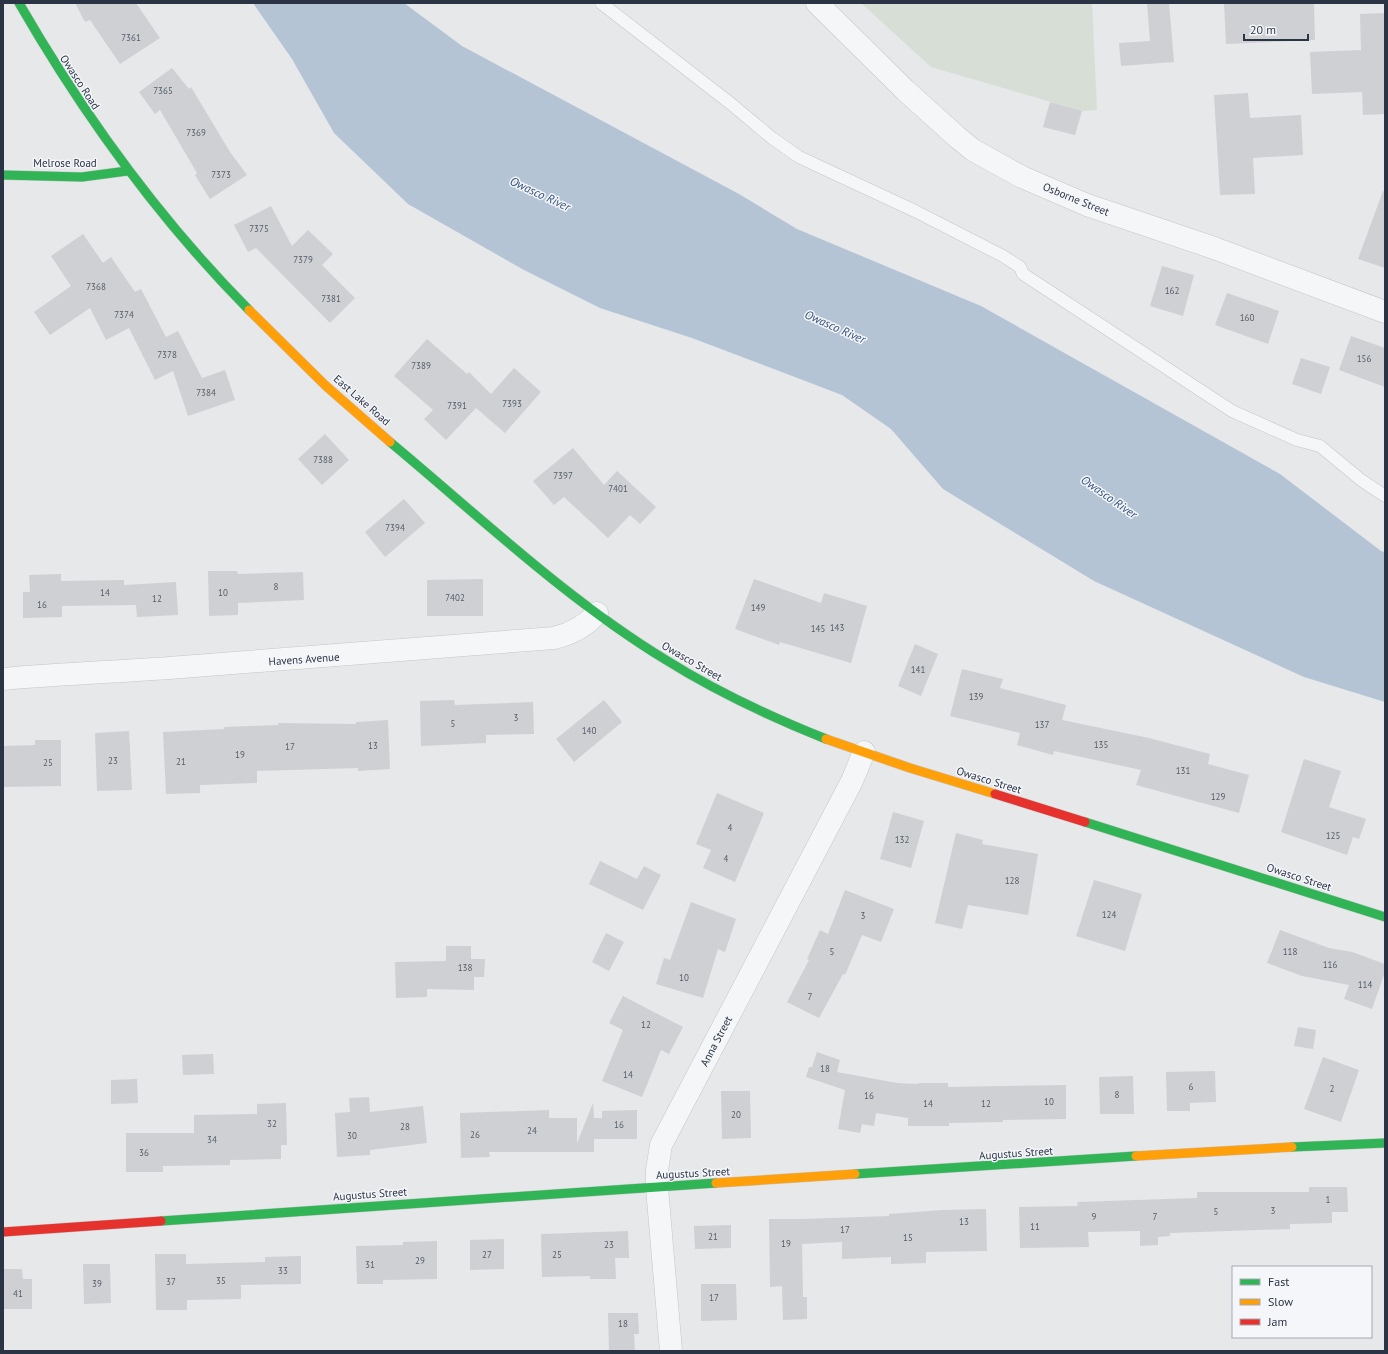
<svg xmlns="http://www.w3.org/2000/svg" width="1388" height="1354" font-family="'PT Sans',sans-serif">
<rect width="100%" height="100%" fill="#e6e8ea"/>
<polygon fill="#d6ded6" points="861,3 1092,3 1097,110 1082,111 931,67"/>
<polygon fill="#b4c4d5" points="253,3 404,3 462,46 739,194 797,229 981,306 1280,474 1381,551 1385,552 1385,702 1304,677 1094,581 943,489 891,429 842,395 692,338 600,308 524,270 408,204 334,133 292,59"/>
<g fill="#ced0d3">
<polygon points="75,3 136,3 160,38 120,64 90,20 85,22"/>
<polygon points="1147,3 1169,3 1174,62 1121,66 1119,43 1150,41"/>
<polygon points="1224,3 1314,3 1315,40 1226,44"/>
<polygon points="1385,13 1385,114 1363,115 1362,92 1312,94 1310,52 1361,50 1360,14"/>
<polygon points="172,68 189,89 191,87 230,152 247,175 210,199 195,175 197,173 160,110 155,114 139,92"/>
<polygon points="1248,93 1250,118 1301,115 1303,155 1253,158 1255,194 1220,195 1214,95"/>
<polygon points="1050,102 1082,111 1075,135 1043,127"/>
<polygon points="1383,191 1385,192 1385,268 1358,259"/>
<polygon points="271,206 292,246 308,230 333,254 322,265 355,298 330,323 256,248 248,252 234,225"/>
<polygon points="83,234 103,263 111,257 135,292 141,289 166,337 178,331 202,378 225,370 235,400 188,416 173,371 155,380 129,328 106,340 90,308 50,335 34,312 71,286 51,256"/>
<polygon points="1162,266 1194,275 1183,316 1150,306"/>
<polygon points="1227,293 1279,311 1268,344 1215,325"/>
<polygon points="1351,336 1385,348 1385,387 1339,370"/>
<polygon points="427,339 467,374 469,372 491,394 514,368 541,392 505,433 476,408 446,440 424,419 433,410 394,376"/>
<polygon points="1301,358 1330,367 1321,394 1292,384"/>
<polygon points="325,434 349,460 322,485 298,459"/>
<polygon points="573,448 604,485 617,471 656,507 640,524 630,515 608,538 564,497 554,505 533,481"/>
<polygon points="404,499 425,523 385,557 365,532"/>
<polygon points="208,571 237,571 238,574 303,572 304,600 238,603 238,615 209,616"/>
<polygon points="61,574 61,581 124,580 124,585 176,582 178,615 137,617 136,605 62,606 62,617 23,618 23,592 30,592 29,575"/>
<polygon points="483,579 483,616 427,616 427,580"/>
<polygon points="754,579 821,603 824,593 867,606 851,663 780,642 779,645 735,629"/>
<polygon points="915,644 938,654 921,696 898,686"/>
<polygon points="962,669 1003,679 1000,688 1066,705 1062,720 1149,738 1210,754 1208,764 1249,775 1239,813 1136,785 1141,770 1054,751 1053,755 1017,745 1020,733 950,716"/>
<polygon points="454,700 455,705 533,702 534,734 486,735 486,743 421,746 420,701"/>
<polygon points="604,700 622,722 574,762 556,739"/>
<polygon points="388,720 390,769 358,771 358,768 257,771 257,783 200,785 200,793 166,794 163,732 224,729 224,727 278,725 278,723 356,724 356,722"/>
<polygon points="129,731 132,790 97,791 95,733"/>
<polygon points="35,740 61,740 61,786 3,787 3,746 35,745"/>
<polygon points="1304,759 1341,771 1329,807 1366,819 1359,839 1353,837 1347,855 1281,832"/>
<polygon points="717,793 764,813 735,882 703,868 711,850 696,844"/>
<polygon points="893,812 924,821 911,868 880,859"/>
<polygon points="956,833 983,840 982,844 1038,854 1028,915 968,905 962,929 935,923"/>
<polygon points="600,861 637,879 644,866 661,875 643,910 589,884"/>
<polygon points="1094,880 1142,894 1125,951 1076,936"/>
<polygon points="845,890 894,909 881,942 862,935 845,975 843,974 819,1018 787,1002 809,960 807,959 820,930 828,934"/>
<polygon points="691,902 736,919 725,952 718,949 703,998 656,984 664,958 670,960"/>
<polygon points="1280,930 1329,948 1352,952 1385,964 1385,972 1372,1009 1344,999 1349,985 1302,976 1267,963"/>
<polygon points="606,933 624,942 609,971 592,962"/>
<polygon points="446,946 471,946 471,959 485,959 484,977 474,977 474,990 427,989 427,997 396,998 395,962 446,961"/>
<polygon points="623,996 683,1027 669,1054 661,1050 642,1097 602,1081 623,1030 609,1023"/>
<polygon points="1298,1027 1316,1030 1313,1049 1294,1046"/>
<polygon points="817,1052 840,1060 837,1072 897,1083 918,1084 919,1083 948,1083 948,1087 1066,1085 1066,1119 1003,1120 1003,1122 949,1123 949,1126 908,1126 908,1118 876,1113 874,1126 862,1124 860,1133 838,1129 845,1090 806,1077 809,1067 812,1067"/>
<polygon points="213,1054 214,1074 183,1075 182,1055"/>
<polygon points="1323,1057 1359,1070 1341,1122 1304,1109"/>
<polygon points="1215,1071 1216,1102 1190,1103 1190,1111 1167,1111 1166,1072"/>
<polygon points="1133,1076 1134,1114 1100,1114 1099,1077"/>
<polygon points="137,1079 138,1103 111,1104 111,1080"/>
<polygon points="721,1091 750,1091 751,1138 722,1139"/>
<polygon points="369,1097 370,1112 423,1106 427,1143 370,1150 370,1155 337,1157 335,1113 350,1112 349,1098"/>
<polygon points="286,1103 287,1145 281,1145 281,1159 230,1160 230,1165 163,1166 163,1172 126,1172 126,1133 194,1133 194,1115 257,1114 257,1104"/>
<polygon points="593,1103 594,1118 602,1118 602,1111 637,1110 637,1139 594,1139 594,1152 489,1152 490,1157 461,1158 460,1113 549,1110 549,1118 577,1118 577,1143"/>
<polygon points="1309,1187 1347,1187 1348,1212 1332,1212 1332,1223 1290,1224 1290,1229 1170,1233 1170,1236 1158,1237 1158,1245 1140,1246 1140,1231 1088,1232 1089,1247 1020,1248 1019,1207 1078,1206 1077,1202 1197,1198 1197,1192 1309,1192"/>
<polygon points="986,1209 987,1251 926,1252 926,1263 891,1264 891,1257 842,1259 842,1242 802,1244 803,1297 807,1297 807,1319 783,1320 782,1286 770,1287 769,1219 802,1219 889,1216 889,1214 942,1210"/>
<polygon points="731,1225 731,1248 695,1249 694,1226"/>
<polygon points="628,1231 629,1258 615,1258 616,1279 590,1279 590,1276 542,1277 541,1234"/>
<polygon points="504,1239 504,1269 470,1270 470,1240"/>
<polygon points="437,1241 437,1279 383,1280 383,1284 357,1284 356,1246 403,1245 403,1242"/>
<polygon points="155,1254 186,1254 186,1264 265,1262 265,1257 301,1256 301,1284 241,1285 241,1299 187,1300 187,1310 156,1310"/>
<polygon points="83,1264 110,1264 111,1303 84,1304"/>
<polygon points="3,1269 22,1269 23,1279 32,1279 32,1309 3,1309"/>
<polygon points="701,1284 736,1284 737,1320 701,1321"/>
<polygon points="608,1313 638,1313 639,1334 634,1334 635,1351 609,1351"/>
</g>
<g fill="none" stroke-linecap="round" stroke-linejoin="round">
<g stroke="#c4c6c8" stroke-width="13">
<polyline id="lane" points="601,3 730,103 772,138 799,157 915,211 1003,256 1020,267 1023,274 1232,411 1297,440 1320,446 1361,480 1385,496"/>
</g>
<g stroke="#c4c6c8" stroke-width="23">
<g id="street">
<polyline points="817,3 905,90 957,137 973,150 1022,177 1087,205 1214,248 1385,312"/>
<path d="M 3,679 C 58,674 113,672 169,668 C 297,659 425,649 554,638 C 571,634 585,627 597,613"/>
<polyline points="671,1351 657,1188 657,1170 661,1145 852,781 864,752"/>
</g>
</g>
<g stroke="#c4c6c8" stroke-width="10">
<g id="fast">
<path d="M 19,3 C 83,114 158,218 249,310"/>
<polyline points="3,175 82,177 127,171"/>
<path d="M 390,442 C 480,517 566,599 666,660 C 717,692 771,717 826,739"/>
<polyline points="1085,822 1385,917"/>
<polyline points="1292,1147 1385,1143"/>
<polyline points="855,1174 1136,1156"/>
<polyline points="161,1221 716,1183"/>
</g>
</g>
<g stroke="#c4c6c8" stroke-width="10">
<g id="slow">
<polyline points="249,310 326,386 390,442"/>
<polyline points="826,739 910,768 995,794"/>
<polyline points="1136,1156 1292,1147"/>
<polyline points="716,1183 855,1174"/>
</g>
</g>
<g stroke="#c4c6c8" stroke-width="10">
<g id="jam">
<polyline points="995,794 1085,822"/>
<polyline points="3,1232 161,1221"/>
</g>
</g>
<use href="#lane" stroke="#f5f6f7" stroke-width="12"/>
<use href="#street" stroke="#f5f6f7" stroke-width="22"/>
<use href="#fast" stroke="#30b455" stroke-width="9"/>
<use href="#slow" stroke="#ff9f0a" stroke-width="9"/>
<use href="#jam" stroke="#e5322d" stroke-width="9"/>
</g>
<g text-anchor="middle" stroke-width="3" stroke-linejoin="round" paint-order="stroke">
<g font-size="9" fill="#545c69">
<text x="131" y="41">7361</text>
<text x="163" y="94">7365</text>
<text x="196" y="136">7369</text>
<text x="221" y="178">7373</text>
<text x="259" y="232">7375</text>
<text x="303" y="263">7379</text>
<text x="96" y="290">7368</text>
<text x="1172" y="294">162</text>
<text x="331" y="302">7381</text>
<text x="124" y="318">7374</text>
<text x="1247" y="321">160</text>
<text x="167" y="358">7378</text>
<text x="1364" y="362">156</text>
<text x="421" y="369">7389</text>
<text x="206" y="396">7384</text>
<text x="512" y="407">7393</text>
<text x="457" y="409">7391</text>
<text x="323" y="463">7388</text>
<text x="563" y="479">7397</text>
<text x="618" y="492">7401</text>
<text x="395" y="531">7394</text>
<text x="276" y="590">8</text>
<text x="105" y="596">14</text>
<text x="223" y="596">10</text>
<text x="455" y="601">7402</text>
<text x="157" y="602">12</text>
<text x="42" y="608">16</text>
<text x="758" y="611">149</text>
<text x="837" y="631">143</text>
<text x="818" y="632">145</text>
<text x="918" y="673">141</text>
<text x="976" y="700">139</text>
<text x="516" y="721">3</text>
<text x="453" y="727">5</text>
<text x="1042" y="728">137</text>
<text x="589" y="734">140</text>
<text x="1101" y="748">135</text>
<text x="373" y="749">13</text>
<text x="290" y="750">17</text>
<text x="240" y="758">19</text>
<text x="113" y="764">23</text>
<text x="181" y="765">21</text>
<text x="48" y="766">25</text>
<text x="1183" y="774">131</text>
<text x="1218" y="800">129</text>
<text x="730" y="831">4</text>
<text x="1333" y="839">125</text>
<text x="902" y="843">132</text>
<text x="726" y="862">4</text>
<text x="1012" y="884">128</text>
<text x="1109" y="918">124</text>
<text x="863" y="919">3</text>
<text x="832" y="955">5</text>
<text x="1290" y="955">118</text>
<text x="1330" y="968">116</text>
<text x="465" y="971">138</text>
<text x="684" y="981">10</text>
<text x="1365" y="988">114</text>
<text x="810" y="1000">7</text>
<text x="646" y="1028">12</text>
<text x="825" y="1072">18</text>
<text x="628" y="1078">14</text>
<text x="1191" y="1090">6</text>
<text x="1332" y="1092">2</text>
<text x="1117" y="1098">8</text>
<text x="869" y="1099">16</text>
<text x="1049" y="1105">10</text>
<text x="928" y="1107">14</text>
<text x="986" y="1107">12</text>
<text x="736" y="1118">20</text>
<text x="272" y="1127">32</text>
<text x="619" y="1128">16</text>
<text x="405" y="1130">28</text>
<text x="532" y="1134">24</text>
<text x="475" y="1138">26</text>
<text x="352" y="1139">30</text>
<text x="212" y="1143">34</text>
<text x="144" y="1156">36</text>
<text x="1328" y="1203">1</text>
<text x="1273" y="1214">3</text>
<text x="1216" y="1215">5</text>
<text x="1094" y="1220">9</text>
<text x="1155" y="1220">7</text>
<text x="964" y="1225">13</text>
<text x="1035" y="1230">11</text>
<text x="845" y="1233">17</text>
<text x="713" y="1240">21</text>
<text x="908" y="1241">15</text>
<text x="786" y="1247">19</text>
<text x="609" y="1248">23</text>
<text x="487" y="1258">27</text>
<text x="557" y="1258">25</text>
<text x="420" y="1264">29</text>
<text x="370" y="1268">31</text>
<text x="283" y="1274">33</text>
<text x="221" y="1284">35</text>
<text x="171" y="1285">37</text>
<text x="97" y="1287">39</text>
<text x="18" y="1297">41</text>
<text x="714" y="1301">17</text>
<text x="623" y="1327">18</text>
</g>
<g font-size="11" fill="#2b3445" stroke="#f4f6f9">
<text transform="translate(80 82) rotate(57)" y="4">Owasco Road</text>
<text x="65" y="167">Melrose Road</text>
<text transform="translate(1076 199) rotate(22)" y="4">Osborne Street</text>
<text transform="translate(362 400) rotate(41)" y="4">East Lake Road</text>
<text transform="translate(304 659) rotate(-4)" y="4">Havens Avenue</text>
<text transform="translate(692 661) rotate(30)" y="4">Owasco Street</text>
<text transform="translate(989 780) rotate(17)" y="4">Owasco Street</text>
<text transform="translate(1299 877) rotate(18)" y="4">Owasco Street</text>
<text transform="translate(716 1041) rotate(-62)" y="4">Anna Street</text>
<text transform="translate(1016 1153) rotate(-4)" y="4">Augustus Street</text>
<text transform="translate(693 1173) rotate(-3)" y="4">Augustus Street</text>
<text transform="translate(370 1194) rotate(-4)" y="4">Augustus Street</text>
</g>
<g font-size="12" font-style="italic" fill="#34527a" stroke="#f4f6f9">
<text transform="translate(540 194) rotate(25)" y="4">Owasco River</text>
<text transform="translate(835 327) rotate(24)" y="4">Owasco River</text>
<text transform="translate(1109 497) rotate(35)" y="4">Owasco River</text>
</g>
</g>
<rect width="1388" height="1354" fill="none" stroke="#2b3445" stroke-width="8"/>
<rect x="1232" y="1266" width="140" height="72" fill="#f4f6f9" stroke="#a4a8b1"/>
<rect x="1240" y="1279" width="20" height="6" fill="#30b455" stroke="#a4a8b1"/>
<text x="1268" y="1286" font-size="12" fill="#2b3445">Fast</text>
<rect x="1240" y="1299" width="20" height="6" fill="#ff9f0a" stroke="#a4a8b1"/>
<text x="1268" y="1306" font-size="12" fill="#2b3445">Slow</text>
<rect x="1240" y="1319" width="20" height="6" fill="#e5322d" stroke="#a4a8b1"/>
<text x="1268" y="1326" font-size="12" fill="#2b3445">Jam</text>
<path d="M1244 34v6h64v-6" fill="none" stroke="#2b3445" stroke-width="2"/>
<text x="1250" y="34" font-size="12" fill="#2b3445" stroke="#f4f6f9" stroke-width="3" paint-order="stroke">20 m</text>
</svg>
